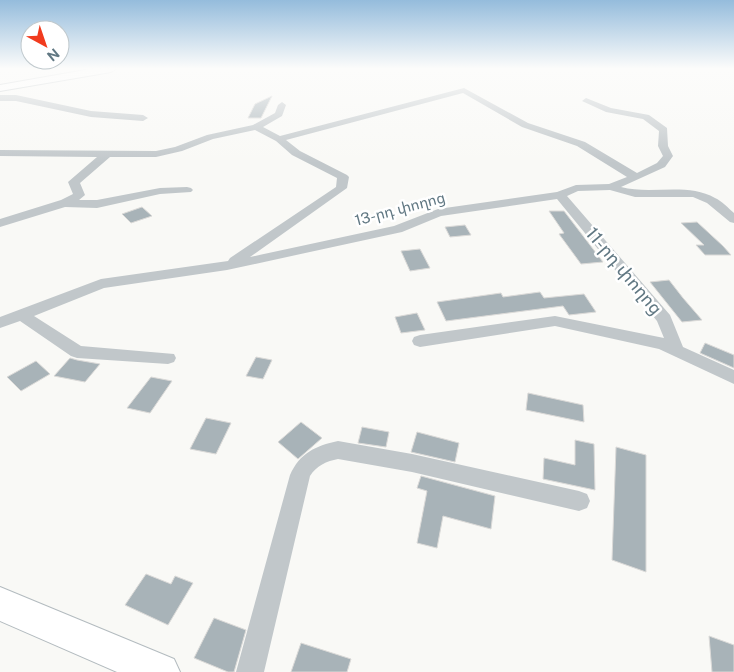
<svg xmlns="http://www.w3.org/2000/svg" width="734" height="672" font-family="'Public Sans','Noto Sans Armenian',sans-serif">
<rect width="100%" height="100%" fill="#f9f9f6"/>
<g fill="#a8b3b8" stroke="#dbdad8">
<polygon points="272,96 261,118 248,118 255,104"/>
<polygon points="142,207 152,216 131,223 122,214"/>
<polygon points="549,211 564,211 603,262 581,264 559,234 564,233"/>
<polygon points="697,222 723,246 731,255 705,255 696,245 704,245 681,223"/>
<polygon points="465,225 471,235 450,237 445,227"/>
<polygon points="420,249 430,268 410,271 401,251"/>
<polygon points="669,280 683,298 702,320 682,322 650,282"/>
<polygon points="540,292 544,298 584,294 596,312 569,315 563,306 446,321 437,302 501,293 503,297"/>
<polygon points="417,313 425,330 401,333 395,317"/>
<polygon points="705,343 734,355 734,368 700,353"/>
<polygon points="256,357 272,360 263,379 246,376"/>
<polygon points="70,358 77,360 100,364 85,382 54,376"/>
<polygon points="36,361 50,374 21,391 7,377"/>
<polygon points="151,377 172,381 150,413 127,408"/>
<polygon points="528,393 583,405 584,422 526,410"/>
<polygon points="206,418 231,423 216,454 190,449"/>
<polygon points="301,422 322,438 298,459 278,442"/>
<polygon points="362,427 389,432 386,447 358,443"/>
<polygon points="417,432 459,443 455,462 411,452"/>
<polygon points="575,440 594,444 595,490 543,479 544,458 575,465"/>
<polygon points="616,447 646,455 646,572 612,560"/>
<polygon points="421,476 495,496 491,529 443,516 437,548 417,543 427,491 417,488"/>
<polygon points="146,574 171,584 175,576 193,583 168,625 125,605"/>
<polygon points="214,618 246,630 234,672 228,672 194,658"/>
<polygon points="709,636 734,645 734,672 712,672"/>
<polygon points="301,643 351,659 347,672 291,672"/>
</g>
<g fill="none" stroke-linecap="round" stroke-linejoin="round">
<g stroke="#b3bbbf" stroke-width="2">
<g id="secondary">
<polygon points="91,69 116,69 111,72 0,91 0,85"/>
<polygon points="0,587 174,659 180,672 117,672 0,621"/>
</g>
</g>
<g fill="#c1c7ca" fill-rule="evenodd">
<path d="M 464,88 L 528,123 L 585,142 L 637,173 L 657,163 L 663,156 L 658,146 L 659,131 L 643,119 L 606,112 L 582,101 L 586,98 L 611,108 L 649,115 L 667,128 L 668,146 L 673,156 L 665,167 L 621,187 C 651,195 688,182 715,198 C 722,201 728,208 734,213 L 734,223 L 730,222 L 707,203 L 693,197 L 635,197 L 610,190 L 578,191 L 567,196 L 670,315 L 683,347 L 734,370 L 734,384 L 659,349 L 555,326 L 420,347 L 414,345 L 412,341 L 414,337 L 420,335 L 555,316 L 664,338 L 657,321 L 557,199 L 441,216 L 402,232 L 227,270 L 104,288 L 34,316 L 81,346 L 174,354 L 176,358 L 174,362 L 168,364 L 77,358 L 71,356 L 20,321 L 0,328 L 0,317 L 101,279 L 228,261 L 230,258 L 336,187 L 337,178 L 292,155 L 276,141 L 255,130 L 213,139 L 182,151 L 156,157 L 110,157 L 80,183 L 85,195 L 79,200 L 97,200 L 160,188 L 187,187 L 191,188 L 193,190 L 191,192 L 160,194 L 97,208 L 65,207 L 0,227 L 0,219 L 61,200 L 73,194 L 68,182 L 97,157 L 0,156 L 0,150 L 156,151 L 175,147 L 207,135 L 253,125 L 275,113 L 278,105 L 282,102 L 286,105 L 282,116 L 263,127 L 280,136 ZM 463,93 L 522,127 L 577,146 L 627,177 L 609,184 L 576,185 L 557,192 L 438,209 L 394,226 L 250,257 L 347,188 L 349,177 L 347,175 L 300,151 L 286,140 Z"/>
<polygon points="0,95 16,95 91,111 143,115 148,118 143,121 91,117 16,101 0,101"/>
<path d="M 338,441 L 412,454 L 579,491 L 587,494 L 590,501 L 587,508 L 579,511 L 412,472 L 338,459 C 327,461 316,466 310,476 L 264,672 L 236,672 L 290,475 C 300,453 315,446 338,441 Z"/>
</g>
<use href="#secondary" fill="#fff" fill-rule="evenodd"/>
</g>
<linearGradient id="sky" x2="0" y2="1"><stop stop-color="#95bcdc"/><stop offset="0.42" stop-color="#fcfcfb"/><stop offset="1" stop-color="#fcfcfb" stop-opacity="0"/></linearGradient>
<rect width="734" height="163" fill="url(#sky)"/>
<g text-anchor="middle" stroke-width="5" stroke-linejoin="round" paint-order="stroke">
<g font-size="15" fill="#617883" stroke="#fff">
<text transform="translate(400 209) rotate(-15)" y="5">13-րդ փողոց</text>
</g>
<g font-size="18" fill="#617883" stroke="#fff">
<text transform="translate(624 271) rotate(50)" y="6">11-րդ փողոց</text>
</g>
</g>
<g transform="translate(45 45) rotate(140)"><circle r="24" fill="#ffffff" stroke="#c0c9cd"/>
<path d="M0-4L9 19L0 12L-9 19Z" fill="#f13b1e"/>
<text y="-8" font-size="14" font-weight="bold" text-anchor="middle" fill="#617883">N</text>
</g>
</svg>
